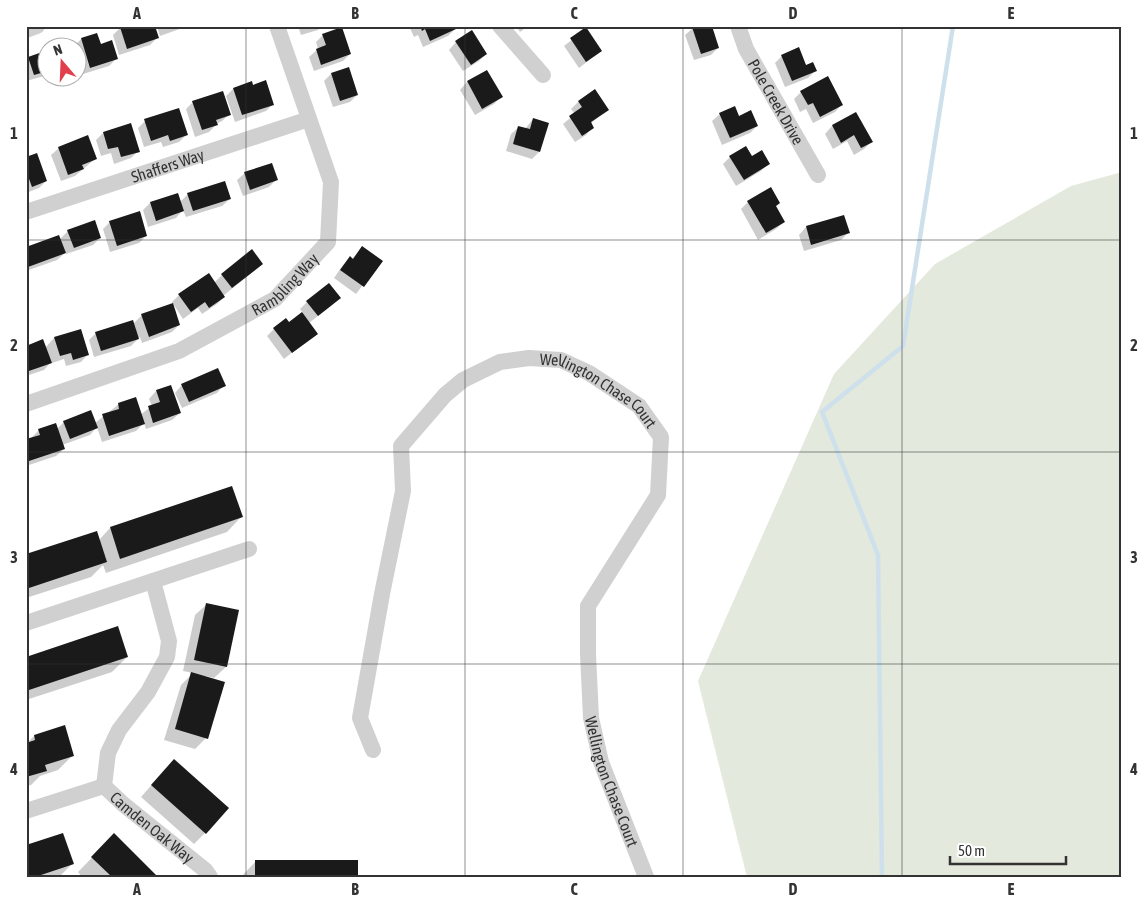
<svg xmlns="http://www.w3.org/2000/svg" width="1148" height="903" font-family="'Asap Condensed',sans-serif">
<rect width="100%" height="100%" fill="#fff"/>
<polygon fill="#e3e9dc" points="1122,172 1122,877 747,877 698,681 834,374 935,264 1071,186"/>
<g fill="#0003">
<polygon points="126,26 157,38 150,45 119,55 113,35 120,28"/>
<polygon points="157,26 188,26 160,36"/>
<polygon points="298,26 322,26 318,30 301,35"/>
<polygon points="409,26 454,26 455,29 448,36 423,47 418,35 414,37"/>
<polygon points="516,26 528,26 520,32"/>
<polygon points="693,28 718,48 711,55 694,60 685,35"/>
<polygon points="586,29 601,51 579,68 564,46"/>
<polygon points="323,35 350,54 343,61 314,71 309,57 318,49 316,42"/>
<polygon points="81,39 116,59 109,66 83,74 78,57 78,48 74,47"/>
<polygon points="456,42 486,54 479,61 463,71 449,50"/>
<polygon points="48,52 48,75 26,81 26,60"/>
<polygon points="782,56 805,66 815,71 808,78 785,87 775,63"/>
<polygon points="487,71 501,97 494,104 475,115 460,90 467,82"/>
<polygon points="331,74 357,95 350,102 333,107 324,81"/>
<polygon points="251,83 252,86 273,104 266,111 235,122 226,96 233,89"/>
<polygon points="595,91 607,110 590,124 593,127 586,135 575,142 563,124 575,114 571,109 578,102"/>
<polygon points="801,92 842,104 835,112 813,123 806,109 800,112 794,99"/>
<polygon points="193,102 230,114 222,121 216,124 216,125 209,132 195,137 186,109"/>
<polygon points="720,114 738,117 757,126 750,133 722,145 712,121"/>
<polygon points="856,114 871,142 864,149 854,155 847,141 833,149 825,134 832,126"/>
<polygon points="533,119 539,152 532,159 506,151 511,134 519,127 525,129"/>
<polygon points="145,121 186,135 179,142 163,147 161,142 144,147 138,128"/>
<polygon points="103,133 138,151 131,158 114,164 111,153 101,156 96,140"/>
<polygon points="59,148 95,159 75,176 61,181 51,155"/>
<polygon points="730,157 752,158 768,164 761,171 736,186 723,164"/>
<polygon points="26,158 46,181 39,188 26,193"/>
<polygon points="245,173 276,180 269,187 243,196 237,180"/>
<polygon points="771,189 775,207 784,222 776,229 758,240 741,209 748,202"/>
<polygon points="188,194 230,199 222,206 186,217 183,210 176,218 148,227 143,210 150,203 180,202"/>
<polygon points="844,216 848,233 841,240 804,251 799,235 806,227"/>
<polygon points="110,222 146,236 139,243 110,252 103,229"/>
<polygon points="68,231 100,238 93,245 66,254 66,252 57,260 26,271 26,248 60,239"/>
<polygon points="362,248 381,261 356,294 334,278 343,265 350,258 352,259"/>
<polygon points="262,264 223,296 224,297 217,304 202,314 198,308 183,319 172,302 179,295 208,275 214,283 222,275"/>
<polygon points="307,302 332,305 309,323 316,333 284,359 267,336 274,329 289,324 303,313 300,309"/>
<polygon points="142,315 179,325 172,332 142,343 140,337 131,346 94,357 89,340 96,333 133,324"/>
<polygon points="81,330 88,354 81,362 66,366 64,359 52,363 52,361 44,370 26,376 26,347 45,348 54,338"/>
<polygon points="182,385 224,385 217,393 182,408 175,393"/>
<polygon points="171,387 180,413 172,420 146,429 144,423 136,431 102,442 97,427 90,435 62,445 64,449 56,456 26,466 26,441 32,439 32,437 39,430 57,429 64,422 95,423 119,404 140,415 152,406 149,399 156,391"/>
<polygon points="231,487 241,517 227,532 106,573 103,565 91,577 26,598 26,556 99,540 110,528"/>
<polygon points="207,604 226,667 214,678 205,676 206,738 195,749 164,740 181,685 193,673 183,671 195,615"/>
<polygon points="127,657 112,672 26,700 26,658"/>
<polygon points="34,736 73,755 58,770 40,776 31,785 26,786 26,744"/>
<polygon points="163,772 205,833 194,844 141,797"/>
<polygon points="114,835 157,877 82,877 78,872"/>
<polygon points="256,861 357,877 241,877"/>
<polygon points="72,864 61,875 55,877 26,877"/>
</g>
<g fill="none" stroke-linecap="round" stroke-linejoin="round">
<polyline stroke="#cde0eb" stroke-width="4.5" points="882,877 878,555 822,412 903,346 953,26"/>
</g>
<g fill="#1a1a1a">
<polygon points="122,26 155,26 159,38 127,49 120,27"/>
<polygon points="420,26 455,26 456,29 430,41 425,29 422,31"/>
<polygon points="694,26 712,26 719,48 701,54 692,27"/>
<polygon points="342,27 351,54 321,65 316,49 326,45 322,34"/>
<polygon points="586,27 602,51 586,62 570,38"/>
<polygon points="472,30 487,54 471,65 455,41"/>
<polygon points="97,33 101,44 112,40 118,59 90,68 81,38"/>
<polygon points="799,47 806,65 813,62 817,71 792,81 781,55"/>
<polygon points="48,50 48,71 34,75 28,57"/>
<polygon points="349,67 358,95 340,101 331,73"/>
<polygon points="487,70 503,97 482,109 467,81"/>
<polygon points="828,76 843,105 820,117 813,103 808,105 800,91"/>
<polygon points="266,80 274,105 242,115 233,88 252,81 253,85"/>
<polygon points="595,89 609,110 591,122 594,128 582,136 569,116 582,107 578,101"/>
<polygon points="223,91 231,115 216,120 218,125 202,130 192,101"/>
<polygon points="735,106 739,116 751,110 758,126 730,138 719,113"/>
<polygon points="179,108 188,135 170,141 168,135 151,141 144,119"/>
<polygon points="856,112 873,142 861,148 854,135 841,143 832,125"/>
<polygon points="533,118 549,123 540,152 513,144 518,126 530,129"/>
<polygon points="131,123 140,152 121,157 118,147 108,149 103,132"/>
<polygon points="88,135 97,159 82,165 84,169 68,175 58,147"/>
<polygon points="746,146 752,156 762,150 770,164 744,180 729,156"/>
<polygon points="37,153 47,181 32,187 28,176 26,176 26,157"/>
<polygon points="272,163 278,180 250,190 244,172"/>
<polygon points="225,181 231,199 193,211 187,193"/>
<polygon points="771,187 780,203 776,206 785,222 766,233 747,201"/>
<polygon points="178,193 184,211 156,221 150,202"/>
<polygon points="140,211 147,236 117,246 109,221"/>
<polygon points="844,215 850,233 811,245 806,226"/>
<polygon points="95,220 101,238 74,248 67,230"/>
<polygon points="59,235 66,253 28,267 26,262 26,247"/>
<polygon points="362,246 383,261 364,287 340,270 350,256 353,259"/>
<polygon points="252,249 263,264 232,288 221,274"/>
<polygon points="209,273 225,297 209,308 205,302 191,312 178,294"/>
<polygon points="329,283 341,298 318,316 306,301"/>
<polygon points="173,303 180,325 149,337 141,314"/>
<polygon points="302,312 318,334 292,353 273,328 286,318 289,322"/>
<polygon points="133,320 139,339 101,351 95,332"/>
<polygon points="81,329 89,355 73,360 71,353 60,356 54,337"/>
<polygon points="43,339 52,363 26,372 26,346"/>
<polygon points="218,368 226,386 189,402 181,384"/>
<polygon points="171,385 181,413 153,423 148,406 160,402 156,390"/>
<polygon points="136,397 145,424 109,436 102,414 119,409 118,403"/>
<polygon points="91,410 98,428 70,439 63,421"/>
<polygon points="56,423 65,449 29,461 26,452 26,439 40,435 38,429"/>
<polygon points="232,486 243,517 120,559 110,527"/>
<polygon points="97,531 107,562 26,589 26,554"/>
<polygon points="206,603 239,610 227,667 194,660"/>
<polygon points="118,626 128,657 26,691 26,657"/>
<polygon points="191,672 225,682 208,739 175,729"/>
<polygon points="65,725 74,756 45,765 47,771 26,777 26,743 35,740 34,735"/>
<polygon points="174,759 229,808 206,834 151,785"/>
<polygon points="63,833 74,864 35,877 26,877 26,845"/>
<polygon points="114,833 158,877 112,877 91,857"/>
<rect x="255" y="860" width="103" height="17"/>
</g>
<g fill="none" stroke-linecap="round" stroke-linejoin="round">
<g stroke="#d0d0d0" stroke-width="16">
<polyline points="500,26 543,75"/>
<path id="s1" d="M 738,26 L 746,49 L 818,175"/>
<polyline points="26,30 37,26"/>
<path id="s2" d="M 26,212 L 309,119"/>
<path id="s3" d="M 26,404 L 179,351 L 275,299 L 328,242 L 331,182 L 277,26"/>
<path id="s4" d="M 153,581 L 169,641 L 167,657 L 148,692 L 119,730 L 108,753 L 104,786 L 123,804 L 205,870 L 210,877"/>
<polyline points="26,623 249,549"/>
<path id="s5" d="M 373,750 L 360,718 L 382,594 L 403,491 L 401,446 L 445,395 L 463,380 L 500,362 L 529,358 L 561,360 L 589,373 L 639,406 L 661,437 L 658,495 L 588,606 L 588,654 L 591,718 L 601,762 L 646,877"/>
<polyline points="26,811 104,786"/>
</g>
</g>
<path fill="none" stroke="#333" stroke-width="1" stroke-opacity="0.55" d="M 246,26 L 246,877M 465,26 L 465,877M 683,26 L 683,877M 902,26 L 902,877M 26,240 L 1122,240M 26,452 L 1122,452M 26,664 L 1122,664"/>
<g text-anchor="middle" stroke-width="5" stroke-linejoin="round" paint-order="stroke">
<g font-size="16" fill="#333" stroke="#fff">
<text dy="6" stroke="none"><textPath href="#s1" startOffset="85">Pole Creek Drive</textPath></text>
<text dy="6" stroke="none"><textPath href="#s2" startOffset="149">Shaffers Way</textPath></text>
<text dy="6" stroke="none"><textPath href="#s3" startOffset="288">Rambling Way</textPath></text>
<text dy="6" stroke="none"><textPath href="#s5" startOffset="551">Wellington Chase Court</textPath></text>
<text dy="6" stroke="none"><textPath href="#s5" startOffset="1001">Wellington Chase Court</textPath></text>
<text dy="6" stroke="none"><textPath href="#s4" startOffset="288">Camden Oak Way</textPath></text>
</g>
</g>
<rect width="1148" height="903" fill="none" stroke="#ffffff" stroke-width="55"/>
<g transform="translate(62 62) rotate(341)"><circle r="24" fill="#ffffff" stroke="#adadad"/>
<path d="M0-4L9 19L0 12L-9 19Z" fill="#e03f4b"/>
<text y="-8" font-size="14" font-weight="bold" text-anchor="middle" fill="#333333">N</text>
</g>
<path d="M950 856v8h116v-8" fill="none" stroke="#333333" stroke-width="2.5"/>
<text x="958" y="856" font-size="15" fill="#333333" stroke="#ffffff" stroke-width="4" paint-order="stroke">50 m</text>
<rect x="28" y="28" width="1092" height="848" fill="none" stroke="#333" stroke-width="2"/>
<g font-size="16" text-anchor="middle" font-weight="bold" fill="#333">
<text x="137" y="19">A</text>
<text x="355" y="19">B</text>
<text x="574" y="19">C</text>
<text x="793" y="19">D</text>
<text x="1011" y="19">E</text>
<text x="14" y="139">1</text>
<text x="1134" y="139">1</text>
<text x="14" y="351">2</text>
<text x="1134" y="351">2</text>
<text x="14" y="563">3</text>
<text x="1134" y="563">3</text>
<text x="14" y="775">4</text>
<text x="1134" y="775">4</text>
<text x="137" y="895">A</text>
<text x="355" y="895">B</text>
<text x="574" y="895">C</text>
<text x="793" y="895">D</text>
<text x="1011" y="895">E</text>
</g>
</svg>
